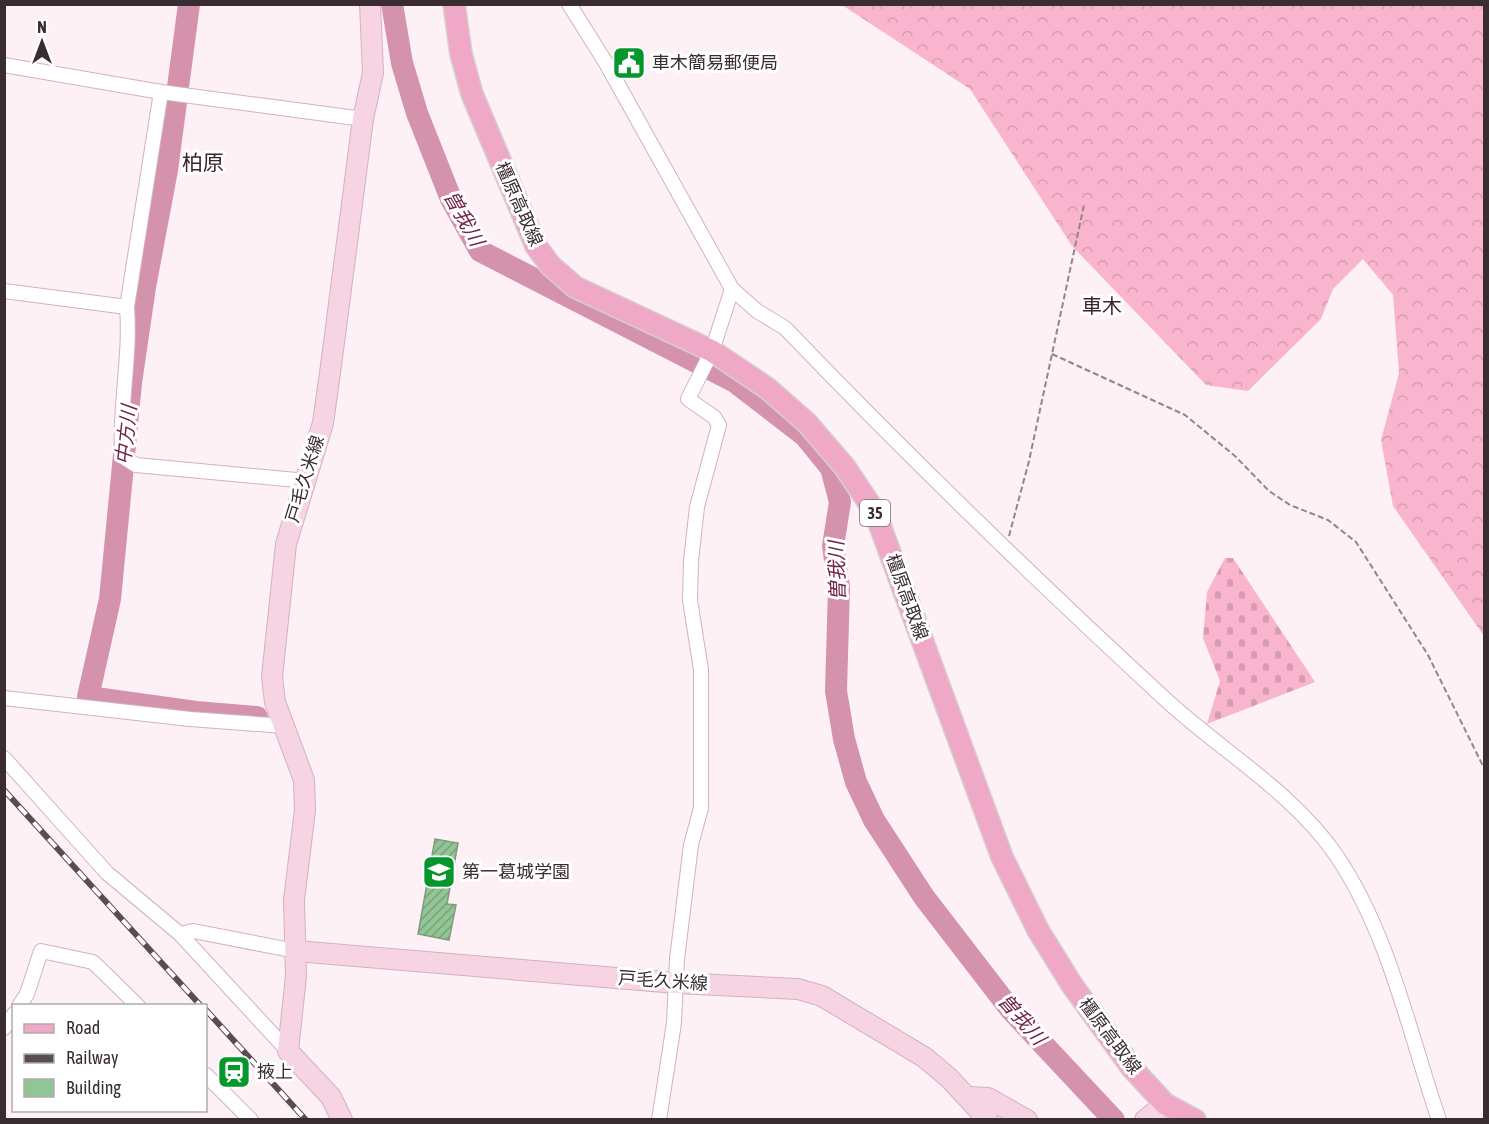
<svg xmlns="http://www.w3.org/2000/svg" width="1489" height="1124" font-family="'Asap Condensed','Noto Sans JP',sans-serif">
<defs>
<pattern id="forest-crowns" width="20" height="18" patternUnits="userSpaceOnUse" patternTransform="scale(1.5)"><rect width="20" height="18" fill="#f9b5ce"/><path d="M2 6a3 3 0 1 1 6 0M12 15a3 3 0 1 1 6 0" fill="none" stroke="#d69cb1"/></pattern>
<pattern id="cemetery-stones" width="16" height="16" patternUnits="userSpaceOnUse" patternTransform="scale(1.5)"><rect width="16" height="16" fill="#f9b5ce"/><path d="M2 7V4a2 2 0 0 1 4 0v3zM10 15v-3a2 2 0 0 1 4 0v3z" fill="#d69cb1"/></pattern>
<pattern id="building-hatch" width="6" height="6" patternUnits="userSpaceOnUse" patternTransform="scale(1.5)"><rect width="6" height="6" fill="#92c594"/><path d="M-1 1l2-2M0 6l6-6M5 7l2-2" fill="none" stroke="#78a079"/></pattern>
</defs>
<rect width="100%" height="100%" fill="#fef1f5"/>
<polygon fill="url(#forest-crowns)" points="842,5 1484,5 1484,636 1393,506 1381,440 1399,373 1393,295 1363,259 1333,289 1321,319 1248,391 1206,385 1072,246 970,89"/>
<polygon fill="url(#cemetery-stones)" points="1225,558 1233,558 1315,682 1207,724 1220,681 1203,638 1207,592"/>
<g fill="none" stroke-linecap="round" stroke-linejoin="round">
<g stroke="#d592ac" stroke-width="22">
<polyline points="189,4 167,170 145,287 131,383 110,599 88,697 196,712 257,717"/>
<polyline points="392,4 402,63 417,113 451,199 480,251 735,382 805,436 831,468 840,502 833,546 839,587 836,691 844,739 856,782 874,820 924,897 1011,1010 1114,1120"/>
</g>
</g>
<polygon fill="url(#building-hatch)" stroke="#829882" stroke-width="1.5" points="435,839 458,843 447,904 456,905 449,940 418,934"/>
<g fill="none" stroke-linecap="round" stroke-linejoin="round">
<g stroke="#d2b2be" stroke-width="16">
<g id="street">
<path d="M 569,4 L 606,63 L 732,289 L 757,311 L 785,328 C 908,456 1035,579 1165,699 C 1221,751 1292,791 1336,855 C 1389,933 1409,1032 1439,1120"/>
<polyline points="4,65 161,92 363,119"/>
<path d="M 161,92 L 127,307 C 131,357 119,406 122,456 L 136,465 L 307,481"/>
<polyline points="4,291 127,307"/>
<polyline points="4,698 190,719 285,726"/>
<polyline points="4,758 107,873 180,934 193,931 296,951"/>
<polyline points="180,934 288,1051"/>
<polyline points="19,1006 27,994 41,951 93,962 138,1006"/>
<polyline points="4,1028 14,1014"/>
<polyline points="206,1075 251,1120"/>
<polyline points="659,1120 674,1023 677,959 691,845 701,808 701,670 690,600 691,561 697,507 719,425 714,417 688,399 712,351 732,289"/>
</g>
</g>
<g stroke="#d2b2be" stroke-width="22">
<g id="secondary">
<polyline points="296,951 676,983 798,989 822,996 924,1057 949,1078 988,1120"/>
<polyline points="969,1097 988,1098 1027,1120"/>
<polyline points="342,1120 331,1097 288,1051 296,976 294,900 305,810 304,780 275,702 272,677 286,544 323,423 332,358 363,119 373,73 370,4"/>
<polyline points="1145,1120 1165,1104"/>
</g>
</g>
<g stroke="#d4d1d2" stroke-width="24">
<polyline id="primary" points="454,4 461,54 472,94 536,246 550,265 575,287 712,351 767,388 807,423 844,466 875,512 1002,857 1038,930 1072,985 1132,1068 1165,1104 1195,1120"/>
</g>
<g stroke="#93868b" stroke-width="2" stroke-dasharray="6 3" stroke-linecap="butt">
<polyline points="1052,354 1185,415 1235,456 1269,491 1290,505 1328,520 1356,542 1428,655 1484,768"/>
<polyline points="1009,536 1029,461 1084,205"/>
</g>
<use href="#street" stroke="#fff" stroke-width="14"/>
<use href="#secondary" stroke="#f7d4e3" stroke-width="20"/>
<use href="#primary" stroke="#efa9c7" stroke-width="21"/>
<g stroke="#5a4d52" stroke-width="6">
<g id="rail">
<polyline points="4,790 201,1006"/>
<polyline points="206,1010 306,1120"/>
</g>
</g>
<use href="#rail" stroke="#fff" stroke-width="4" stroke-dasharray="11" stroke-linecap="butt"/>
</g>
<defs>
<g id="civic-square" transform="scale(1.725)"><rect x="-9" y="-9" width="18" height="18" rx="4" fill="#05962c" stroke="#fff"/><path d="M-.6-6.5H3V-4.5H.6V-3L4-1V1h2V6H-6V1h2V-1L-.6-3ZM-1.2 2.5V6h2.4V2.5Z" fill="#fff"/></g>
<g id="school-square" transform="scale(1.725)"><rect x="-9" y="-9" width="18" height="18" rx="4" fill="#05962c" stroke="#fff"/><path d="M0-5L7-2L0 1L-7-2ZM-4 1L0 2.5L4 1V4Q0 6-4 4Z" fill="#fff"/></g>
<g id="station-square" transform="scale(1.725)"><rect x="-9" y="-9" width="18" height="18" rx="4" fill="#05962c" stroke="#fff"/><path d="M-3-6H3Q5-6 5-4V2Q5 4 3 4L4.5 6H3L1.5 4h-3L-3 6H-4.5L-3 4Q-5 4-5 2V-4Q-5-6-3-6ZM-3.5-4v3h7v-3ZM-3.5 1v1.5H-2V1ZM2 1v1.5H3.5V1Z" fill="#fff"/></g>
</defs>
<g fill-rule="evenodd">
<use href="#civic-square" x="629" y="63"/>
<use href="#school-square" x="439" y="872"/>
<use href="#station-square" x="234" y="1072"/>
</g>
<g text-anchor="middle" stroke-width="6" stroke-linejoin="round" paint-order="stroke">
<rect fill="#fff" stroke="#756c70" stroke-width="1.5" x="860" y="500" width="30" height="26" rx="4.5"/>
<g font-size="16" font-weight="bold" fill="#3a2d32">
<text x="875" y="519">35</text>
</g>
<g font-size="18" fill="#3a2d32" stroke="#fff" text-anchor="start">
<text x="652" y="69">車木簡易郵便局</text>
<text x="462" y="878">第一葛城学園</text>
<text x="257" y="1078">掖上</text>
</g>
<g font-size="18" fill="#3a2d32" stroke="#fff">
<text transform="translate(519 204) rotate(66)" y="6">橿原高取線</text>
<text transform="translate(305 479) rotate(-73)" y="6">戸毛久米線</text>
<text transform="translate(907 597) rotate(70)" y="6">橿原高取線</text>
<text transform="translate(663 981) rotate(4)" y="6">戸毛久米線</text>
<text transform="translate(1110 1036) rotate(53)" y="6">橿原高取線</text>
</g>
<g font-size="20" font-style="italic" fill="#722449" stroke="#fff">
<text transform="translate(464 218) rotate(61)" y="7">曽我川</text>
<text transform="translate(126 435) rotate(-84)" y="7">中方川</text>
<text transform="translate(837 571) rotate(-92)" y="7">曽我川</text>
<text transform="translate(1022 1019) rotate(49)" y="7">曽我川</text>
</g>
<g font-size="20" fill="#3c242d" stroke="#fff">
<text x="1102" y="313">車木</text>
</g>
<g font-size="21" fill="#3c242d" stroke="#fff">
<text x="203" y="170">柏原</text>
</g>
</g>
<rect width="1489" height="1124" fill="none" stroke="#3a2d32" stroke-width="12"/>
<rect x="12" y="1004" width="195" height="108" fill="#ffffff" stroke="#b0abad" stroke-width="1.5"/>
<rect x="24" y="1024" width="30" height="9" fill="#efa9c7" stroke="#b0abad" stroke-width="1.5"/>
<text x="66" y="1034" font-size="18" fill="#3a2d32">Road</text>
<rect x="24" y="1054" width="30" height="9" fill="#5a4d52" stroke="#b0abad" stroke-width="1.5"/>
<text x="66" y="1064" font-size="18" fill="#3a2d32">Railway</text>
<rect x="24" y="1079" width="30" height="18" fill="#92c594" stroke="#b0abad" stroke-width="1.5"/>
<text x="66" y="1094" font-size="18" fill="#3a2d32">Building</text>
<g transform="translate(42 42)" stroke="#ffffff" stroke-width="4.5" paint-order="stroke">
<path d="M0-4.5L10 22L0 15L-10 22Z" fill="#3a2d32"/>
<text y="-9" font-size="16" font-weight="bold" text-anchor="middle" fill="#3a2d32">N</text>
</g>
</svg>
